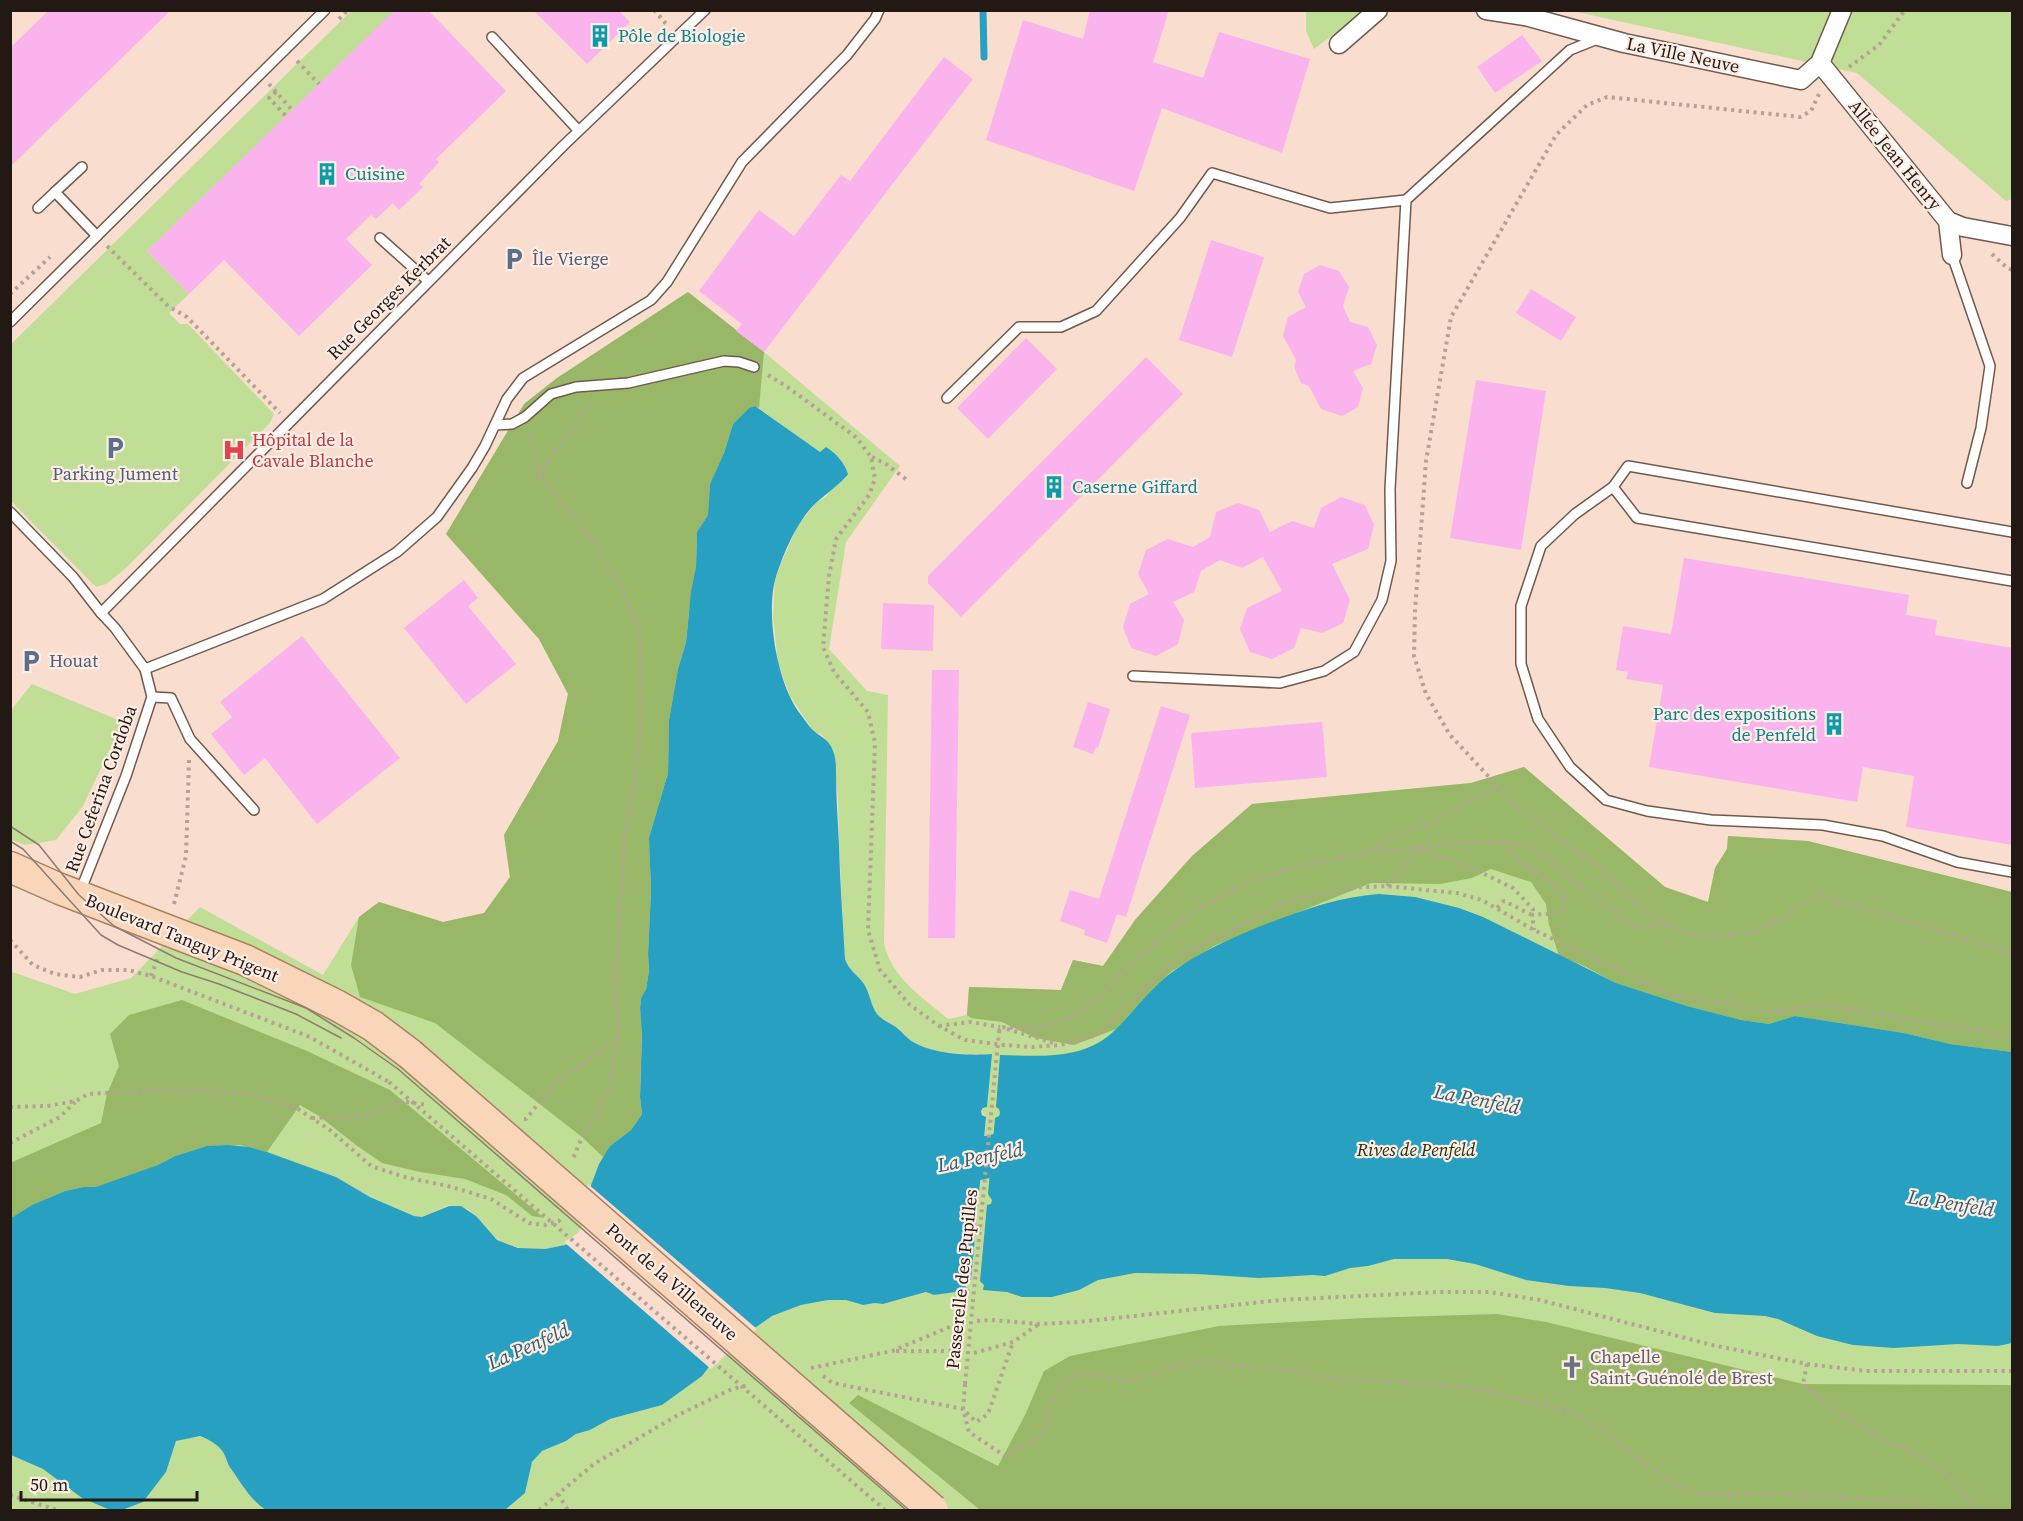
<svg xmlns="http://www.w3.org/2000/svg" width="2023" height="1521" font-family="'Source Serif 4',serif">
<rect width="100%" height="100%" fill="#f9ddce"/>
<g fill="#c1de96">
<polygon points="351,11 395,11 147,251 189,294 169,313 180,324 188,324 274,414 270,423 125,569 106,584 96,587 11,501 11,344"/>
<polygon points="1306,11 1365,11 1314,49 1306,31"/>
<polygon points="1572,11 2012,11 2012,199 2006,201 1857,73"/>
<path d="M 688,292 L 764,352 L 900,466 L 846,542 L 829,649 L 867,691 L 888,695 L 884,944 C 893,979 921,996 948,1019 L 967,1015 L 969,987 L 1061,990 L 1073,960 L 1103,966 L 1135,920 L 1192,856 L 1252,804 L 1471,783 L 1524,767 L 1665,887 L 1708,902 L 1715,868 L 1727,849 L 1728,836 L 1808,841 L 2012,892 L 2012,1510 L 505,1510 L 525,1493 L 532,1462 L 542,1451 L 566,1441 L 576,1434 L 590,1430 L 610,1419 L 662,1405 L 700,1377 L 711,1364 L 739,1339 L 772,1316 L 801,1305 L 828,1300 L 846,1300 L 863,1305 L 875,1303 L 883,1304 L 927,1292 L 934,1295 L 966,1289 L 966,1283 L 971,1280 L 978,1204 L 974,1202 L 973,1198 L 975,1195 L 979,1193 L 986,1117 L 981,1111 L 987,1106 L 991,1054 C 968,1056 930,1054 910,1040 C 904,1035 900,1029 893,1025 C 886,1021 879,1018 875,1011 C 866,996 865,978 849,969 L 845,959 L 839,844 L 838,799 L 833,751 L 822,735 L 814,732 L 790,696 L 778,663 L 773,617 L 775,579 L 781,563 L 798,525 L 817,502 L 826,497 L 832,487 L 846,478 L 843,462 L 831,450 L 820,453 L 756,406 L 696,539 L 696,567 L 604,1158 L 599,1164 L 586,1226 L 570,1244 L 545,1249 L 526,1250 L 501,1242 L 492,1235 L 476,1216 L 467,1209 L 449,1205 L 422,1217 L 414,1216 L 370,1197 L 336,1177 L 285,1159 L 50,1197 L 11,1218 L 10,971 L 75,994 L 131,978 L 200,907 L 323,975 L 359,917 L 379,902 L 443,922 L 484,913 L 510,877 L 504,835 L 558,741 L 568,694 L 539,639 L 446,534 L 524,404 L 557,378 Z"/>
<polygon points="32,684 123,722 83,806 56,840 25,845 11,840 11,710"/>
<path d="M 195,1436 C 204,1436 215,1442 221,1449 C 225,1453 226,1461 229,1466 C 240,1481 250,1500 266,1510 L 122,1510 L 143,1502 L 166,1472 L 176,1441 Z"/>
<polygon points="11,1455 43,1469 108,1509 115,1510 11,1510"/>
</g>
<g fill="#98b868">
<polygon points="688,292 764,352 759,408 755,406 749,408 733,424 724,453 710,484 708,515 697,532 696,569 689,611 686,642 678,669 669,720 668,773 649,838 651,891 648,954 649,971 646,989 641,998 640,1008 642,1026 640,1097 642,1114 631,1130 610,1146 604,1158 582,1137 435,1023 360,997 351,965 359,917 379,902 443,922 484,913 510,877 504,835 558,741 568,694 539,639 446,534 524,404 557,378"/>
<polygon points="1524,767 1665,887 1708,902 1715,868 1727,849 1728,836 1808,841 2012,892 2012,1052 1950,1044 1904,1033 1795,1016 1769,1024 1741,1020 1687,1006 1616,983 1584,966 1559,956 1549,925 1546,904 1531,882 1491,869 1472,878 1440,884 1371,883 1216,945 1172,971 1152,990 1116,1029 1074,1045 1035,1038 1002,1022 971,1018 967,1015 969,987 1061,990 1073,960 1103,966 1135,920 1192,856 1252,804 1471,783"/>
<polygon points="182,1000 307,1051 390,1090 544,1218 532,1216 506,1195 465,1179 420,1172 382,1163 356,1145 319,1116 300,1105 267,1152 240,1145 207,1146 175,1156 158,1165 131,1176 96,1187 84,1187 65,1191 32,1205 11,1218 10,1163 101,1123 107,1094 119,1066 110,1034 129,1015"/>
<polygon points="1497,1314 1546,1322 1803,1384 2012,1385 2012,1510 980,1510 849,1403 858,1395 998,1466 1026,1413 1044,1371 1070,1356 1219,1326 1365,1318"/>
</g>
<g fill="#27a0c1">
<path d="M 755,406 L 820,452 L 826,447 C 837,454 844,462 848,474 C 845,480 821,498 815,504 C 797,521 782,556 775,580 C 766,616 777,685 801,715 C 805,720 810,728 815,732 C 823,738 830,741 833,751 C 836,758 836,767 836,774 C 836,798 838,822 839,846 C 840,884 843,922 845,959 C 849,971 857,974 864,984 C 870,994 871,1006 877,1014 C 882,1020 890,1023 896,1027 C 901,1031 905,1036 910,1040 C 930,1054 968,1056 992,1054 L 987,1107 L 983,1108 L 981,1111 L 982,1115 L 986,1117 L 979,1194 L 975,1195 L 973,1198 L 974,1202 L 978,1204 L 971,1280 L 967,1281 L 965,1285 L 967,1289 L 970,1290 L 934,1295 L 926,1292 L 883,1304 L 875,1303 L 863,1305 L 846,1300 L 828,1300 L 801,1305 L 772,1316 L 739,1339 L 711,1364 L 702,1376 L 662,1405 L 610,1419 L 590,1430 L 576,1434 L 566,1441 L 542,1451 L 532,1462 L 525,1493 L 505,1510 L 266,1510 C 250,1500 240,1481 229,1466 C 227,1462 226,1457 223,1452 C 219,1445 208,1439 200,1436 L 176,1441 L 166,1472 L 143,1502 L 122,1510 L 108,1509 L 82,1498 L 43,1469 L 11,1455 L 11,1218 L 32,1205 L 65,1191 L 84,1187 L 96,1187 L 158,1165 L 175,1156 L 207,1146 L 228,1145 L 249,1147 L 267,1152 L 336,1177 L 370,1197 L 414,1216 L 422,1217 L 449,1206 L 461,1206 L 476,1216 L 497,1240 L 518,1248 L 545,1249 L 565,1245 L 570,1243 L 584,1231 L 590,1188 L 599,1164 L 610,1146 L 631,1130 L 642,1114 L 640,1097 L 642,1032 L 640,1008 L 641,998 L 646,989 L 649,971 L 648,954 L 651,891 L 649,838 L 668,773 L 669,720 L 678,669 L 686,642 L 691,592 L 696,567 L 697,532 L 708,515 L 710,484 L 724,453 L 733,424 L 749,408 Z"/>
<path d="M 1379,894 L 1415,897 L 1459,908 L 1483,917 L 1616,983 L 1687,1006 L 1741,1020 L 1769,1024 L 1795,1016 L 1904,1033 L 1950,1044 L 2012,1052 L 2012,1343 L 1998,1346 L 1958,1344 L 1894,1348 L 1853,1345 L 1817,1336 L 1778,1319 L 1765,1316 L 1715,1313 L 1640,1293 L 1605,1288 L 1569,1286 L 1526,1280 L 1475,1264 L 1447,1259 L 1394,1259 L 1368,1266 L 1350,1268 L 1325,1276 L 1313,1275 L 1259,1278 L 1197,1274 L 1135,1273 L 1098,1280 L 1079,1290 L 1052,1297 L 1022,1297 L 1007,1292 L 983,1290 L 984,1285 L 980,1281 L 987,1205 L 991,1204 L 992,1200 L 988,1194 L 995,1118 L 999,1116 L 1000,1113 L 999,1109 L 996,1107 L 1000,1055 C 1040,1056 1086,1061 1117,1028 C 1136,1009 1152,986 1175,970 C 1200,952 1228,940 1256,928 C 1297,912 1336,897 1379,894 Z"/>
</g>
<polygon fill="#f9ddce" points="588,1184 757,1329 741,1341 711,1369 564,1242 578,1233 583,1225"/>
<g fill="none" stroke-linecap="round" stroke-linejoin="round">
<polyline stroke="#27a0c1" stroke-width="7" points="983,10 984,57"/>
<polyline stroke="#27a0c1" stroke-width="42" points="925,1167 933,1169 1046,1144"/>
</g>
<g fill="#fbb3ed">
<polygon points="49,10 171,10 10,167 10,48"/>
<polygon points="395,10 428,10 506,91 436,159 439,162 419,184 423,187 399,210 393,203 376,219 371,215 346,239 372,265 299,336 224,260 189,294 147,251"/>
<polygon points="533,10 618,10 630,22 587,64"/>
<polygon points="1090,10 1169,10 1153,62 1203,78 1219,32 1310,59 1282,153 1162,108 1134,191 986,140 1023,20 1083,39"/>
<polygon points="1522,35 1542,61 1495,93 1477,67"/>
<polygon points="944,57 973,79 764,352 736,331 742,324 699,291 759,210 794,236 841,175 850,181"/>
<polygon points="1211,240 1264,257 1232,357 1179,340"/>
<polygon points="1320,265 1339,271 1349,287 1343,306 1350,322 1368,327 1377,345 1371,364 1353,371 1363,388 1358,407 1342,416 1321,409 1309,386 1301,383 1294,367 1296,360 1283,336 1288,317 1306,307 1298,292 1304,274"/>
<polygon points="1531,289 1576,317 1561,341 1516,313"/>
<polygon points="1026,338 1057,369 988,439 957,408"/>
<polygon points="1146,357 1183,394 961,617 928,583 928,576"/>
<polygon points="1476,380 1546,391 1521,550 1450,538"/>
<polygon points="1341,497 1365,505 1374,525 1368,549 1332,564 1350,600 1343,623 1322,633 1301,628 1294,648 1272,659 1250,652 1240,629 1247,608 1282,591 1263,557 1242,568 1220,560 1201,571 1194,592 1173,602 1184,620 1178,644 1156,656 1131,648 1123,627 1130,604 1149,594 1138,574 1146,550 1168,539 1193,547 1210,537 1216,512 1238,503 1259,510 1270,532 1292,521 1314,528 1321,508"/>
<polygon points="1684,558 1909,595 1906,615 1937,620 1935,635 2013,648 2013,845 1906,827 1914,776 1863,767 1857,802 1649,767 1663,685 1626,679 1628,672 1616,670 1623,626 1671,634"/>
<polygon points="464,580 478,598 468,606 516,664 466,704 404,628"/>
<polygon points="883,603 934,605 933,651 881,649"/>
<polygon points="302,636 400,758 317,824 265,758 244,775 211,734 232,717 220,702"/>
<polygon points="932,670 959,670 955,938 928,938"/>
<polygon points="1088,702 1110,709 1098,748 1096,747 1093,754 1073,747"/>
<polygon points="1161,706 1190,715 1126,917 1117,914 1107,943 1084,935 1085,930 1060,921 1070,890 1099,899"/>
<polygon points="1322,722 1327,777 1195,788 1191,733"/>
</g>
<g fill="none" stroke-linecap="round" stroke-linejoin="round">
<g stroke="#715a4d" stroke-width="12">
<g id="service">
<polyline points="492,37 578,130"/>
<polyline points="55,192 82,167"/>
<polyline points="38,208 55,192 97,236"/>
<polyline points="380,238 428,281"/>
<polyline points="1952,255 1990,366 1981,428 1967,483"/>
<polyline points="10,322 325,10"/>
<polyline points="947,398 1019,327 1061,327 1096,311 1180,218 1212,173 1330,208 1406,200 1570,50 1600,38"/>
<polyline points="495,425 512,424 525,417 551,394 576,387 628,383 724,361 739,362 754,367"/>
<polyline points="1613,487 1575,514 1541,546 1521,606 1521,664 1538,719 1570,767 1606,800 1647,811 1711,820 1823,825 1883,836 1957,862 2012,872"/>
<polyline points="10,512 73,577 101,613 115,628 145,669 152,697 126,776 80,892"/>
<polyline points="2012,532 1628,466 1613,487 1637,518 2012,581"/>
<polyline points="101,613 563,146 705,10"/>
<polyline points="145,669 323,599 397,552 437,517 472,468 485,446 507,399 523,378 651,300 667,282 742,162 847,55 875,19 879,10"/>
<polyline points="1133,676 1280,683 1324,671 1354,652 1382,600 1391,561 1390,489 1406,200"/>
<polyline points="152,697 171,698 190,739 254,810"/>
</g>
</g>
<g stroke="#715a4d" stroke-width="21">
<g id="minor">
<polyline points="1486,10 1525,16 1624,43 1801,80 1820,63 1842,10"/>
<polyline points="1339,44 1378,10"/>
<polyline points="1820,63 1948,221 1952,255"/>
<polyline points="1948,221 1963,227 2012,236"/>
</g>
</g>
<g stroke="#ab8261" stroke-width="33">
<polyline id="primary" points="10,867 60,889 245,960 338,1006 373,1026 410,1054"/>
</g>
<g stroke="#b7a195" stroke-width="4" stroke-dasharray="3 4.5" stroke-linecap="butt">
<polyline points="654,10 667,25"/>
<polyline points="339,19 348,10"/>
<polyline points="297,61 319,84"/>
<polyline points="1849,67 1879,45 1905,10"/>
<polyline points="269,84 292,110"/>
<polyline points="276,92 269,98 286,116"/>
<polyline points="1819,94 1811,111 1800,117 1607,97 1587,105 1556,135 1451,317 1426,461 1415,611 1414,656 1426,694 1450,735 1516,806 1607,874 1642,910 1671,926 1689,934 1717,937 1752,933 1785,917 1816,894 2012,953"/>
<polyline points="107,246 168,306 187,317 280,413"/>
<polyline points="1992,254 2006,267 2012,270"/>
<polyline points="10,294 50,257"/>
<polyline points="768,375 786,386 857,438 871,457 875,479 869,495 836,539 829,576 823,647 834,672 868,712 875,743 868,930 880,970 910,1005 939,1026 965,1040 1004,1045 1033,1047 1061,1045 1097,1035 1178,956 1288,902 1345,888 1387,886 1457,893 1482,900 1534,930 1669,994 1771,1011 1825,1005 1992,1033 2012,1038"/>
<polyline points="529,433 539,477 586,532 623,589 640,636 641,726 634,786 625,834 615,988 619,1036 609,1087 595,1117 582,1137 572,1161"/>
<polyline points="872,457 886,464 907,480"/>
<polyline points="540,477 551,457 592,402"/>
<polyline points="1503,842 1511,854 1562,892 1566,902 1564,909 1558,913 1532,915 1534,930"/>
<polyline points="1369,850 1394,836 1427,825 1497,786"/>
<polyline points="1387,886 1418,848 1476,842 1514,843 1542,852 1567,876 1633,927 1670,926"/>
<polyline points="174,904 186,856 189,760"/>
<polyline points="10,940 33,965 55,974 80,977 102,970 128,970 151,976 310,1037 389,1082"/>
<polyline points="151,976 159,955"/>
<polyline points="939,1026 971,1022 1000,1027"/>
<polyline points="1007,1029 1057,1044"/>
<polyline points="999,1032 1000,1027 1033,1029 1068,1019 1097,1000 1132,963 1171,929 1203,906 1246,883 1296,867 1370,852 1418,848 1472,868 1513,888 1533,909 1532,915 1504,901 1497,908"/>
<polyline points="10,1107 47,1106 76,1101 88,1094 147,1091 204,1090 251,1094 298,1109 330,1130 371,1166 405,1177 452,1187 491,1199 529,1223 545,1225 559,1221 561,1218"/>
<polyline points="312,1118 369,1116 401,1101 427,1105"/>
<polyline points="524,1119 526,1119 555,1083 619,1037"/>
<polyline points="10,1143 60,1117 75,1102"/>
<polyline points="977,1321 991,1320 1039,1324 1079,1322 1280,1300 1438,1292 1489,1292 1540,1300 1712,1345 1807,1364 1866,1371 2012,1371"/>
<polyline points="896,1351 963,1351"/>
<polyline points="974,1353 1013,1342 1039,1324"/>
<polyline points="1807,1364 1803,1384 1833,1409 1872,1434 1920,1456 1951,1478 1975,1510"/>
<polyline points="811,1368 892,1351 964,1321"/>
<polyline points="823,1376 833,1383 963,1409 969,1432 1005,1456 1042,1435 1052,1402 1062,1383 1075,1375 1099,1375 1127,1381 1197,1361 1217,1361 1243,1367 1279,1369 1334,1379 1379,1380 1480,1389 1573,1413 1599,1428 1669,1482 1703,1494 1808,1495 1910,1502 1932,1510"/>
<polyline points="965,1384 963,1409 976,1422 988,1414 1013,1342"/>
<polyline points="558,1494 568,1510"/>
<polyline points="10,1495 57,1510"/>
<polyline points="539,1510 594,1464 678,1415 732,1389 749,1385"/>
<polyline points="1806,1510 1808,1495"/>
</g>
<use href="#service" stroke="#fff" stroke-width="9"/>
<use href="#minor" stroke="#fff" stroke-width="18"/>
<use href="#primary" stroke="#f9d6b9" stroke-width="30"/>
<g stroke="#8e7c72" stroke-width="1.5">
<polyline points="10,826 39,845 79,895 114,926 176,958 306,1008 354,1038 398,1069 906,1510"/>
<polyline points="10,841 23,849 101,935 118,945 182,972 219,984 296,1014 341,1038"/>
</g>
<g stroke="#ab8261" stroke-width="33" stroke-linecap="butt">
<polyline id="primary-bridge" points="410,1054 933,1510"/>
</g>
<g stroke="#b7a195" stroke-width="4" stroke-dasharray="3 4.5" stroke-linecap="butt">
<polyline points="389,1082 885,1510"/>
<polyline points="965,1384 999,1032"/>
</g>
<use href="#primary-bridge" stroke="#f9d6b9" stroke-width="30"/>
</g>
<defs>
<g id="building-bare" transform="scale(1.8)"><path d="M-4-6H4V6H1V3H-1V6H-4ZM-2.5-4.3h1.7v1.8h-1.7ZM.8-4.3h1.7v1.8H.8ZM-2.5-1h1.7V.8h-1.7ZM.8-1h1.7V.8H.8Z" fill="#0f9aa8" stroke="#feede4" stroke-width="2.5" paint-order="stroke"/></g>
<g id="parking-bare" transform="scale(1.8)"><path d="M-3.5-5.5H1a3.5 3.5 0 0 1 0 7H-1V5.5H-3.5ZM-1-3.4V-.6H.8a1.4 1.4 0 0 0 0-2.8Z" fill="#5c6f8a" stroke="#feede4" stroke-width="2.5" paint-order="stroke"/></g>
<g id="hospital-bare" transform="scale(1.8)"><path d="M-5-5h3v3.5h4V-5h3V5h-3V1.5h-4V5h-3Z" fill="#e0444e" stroke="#feede4" stroke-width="2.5" paint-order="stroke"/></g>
<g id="church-bare" transform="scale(1.8)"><path d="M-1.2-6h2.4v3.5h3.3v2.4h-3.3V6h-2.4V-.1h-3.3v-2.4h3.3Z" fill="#6b7280" stroke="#feede4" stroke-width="2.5" paint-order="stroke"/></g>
</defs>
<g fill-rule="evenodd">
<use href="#building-bare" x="600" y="36"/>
<use href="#building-bare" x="327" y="174"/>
<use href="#parking-bare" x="514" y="259"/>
<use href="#parking-bare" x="115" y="448"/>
<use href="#hospital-bare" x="234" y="450"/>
<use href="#building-bare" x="1054" y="487"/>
<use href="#parking-bare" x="31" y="661"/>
<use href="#building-bare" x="1834" y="724"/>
<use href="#church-bare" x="1572" y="1367"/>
</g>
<g text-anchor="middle" stroke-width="4.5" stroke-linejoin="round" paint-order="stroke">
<g font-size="18" fill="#0d838f" stroke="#feede4" text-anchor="start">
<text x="618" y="42">Pôle de Biologie</text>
<text x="345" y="180">Cuisine</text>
<text x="1072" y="493">Caserne Giffard</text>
<text x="1816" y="720" text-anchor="end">Parc des expositions<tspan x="1816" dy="21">de Penfeld</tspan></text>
</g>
<g font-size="18" fill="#221914" stroke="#feede4">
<text transform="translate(1683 55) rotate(12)" y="6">La Ville Neuve</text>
<text transform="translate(1895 155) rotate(51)" y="6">Allée Jean Henry</text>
<text transform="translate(389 298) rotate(-45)" y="6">Rue Georges Kerbrat</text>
<text transform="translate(101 789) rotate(-70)" y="6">Rue Ceferina Cordoba</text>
<text transform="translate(182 938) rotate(22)" y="6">Boulevard Tanguy Prigent</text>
<text transform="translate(962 1279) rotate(-84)" y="6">Passerelle des Pupilles</text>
<text transform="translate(672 1282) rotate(41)" y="6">Pont de la Villeneuve</text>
</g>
<g font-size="18" fill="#4e5e75" stroke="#feede4" text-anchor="start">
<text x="532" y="265">Île Vierge</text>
<text x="115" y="480" text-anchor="middle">Parking Jument</text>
<text x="49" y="667">Houat</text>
</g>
<g font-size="18" fill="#be3a42" stroke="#feede4" text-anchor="start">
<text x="252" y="446">Hôpital de la<tspan x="252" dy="21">Cavale Blanche</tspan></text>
</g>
<g font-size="18" font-style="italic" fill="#253110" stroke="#feede4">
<text x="1416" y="1156">Rives de Penfeld</text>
</g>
<g font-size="18" fill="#5b616d" stroke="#feede4" text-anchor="start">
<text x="1590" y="1363">Chapelle<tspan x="1590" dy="21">Saint-Guénolé de Brest</tspan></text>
</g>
<g font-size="20" font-style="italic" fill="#2e5d6c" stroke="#feede4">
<text transform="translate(1477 1099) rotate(11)" y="7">La Penfeld</text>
<text transform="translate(980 1157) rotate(-11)" y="7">La Penfeld</text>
<text transform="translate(1951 1203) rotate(9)" y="7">La Penfeld</text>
<text transform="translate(528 1346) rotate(-24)" y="7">La Penfeld</text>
</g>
</g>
<rect width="2023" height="1521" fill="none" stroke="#221914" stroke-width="24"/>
<path d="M21 1491v9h176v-9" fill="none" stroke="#221914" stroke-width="3"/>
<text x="30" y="1491" font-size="18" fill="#221914" stroke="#feede4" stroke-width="4.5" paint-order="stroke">50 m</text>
</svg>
